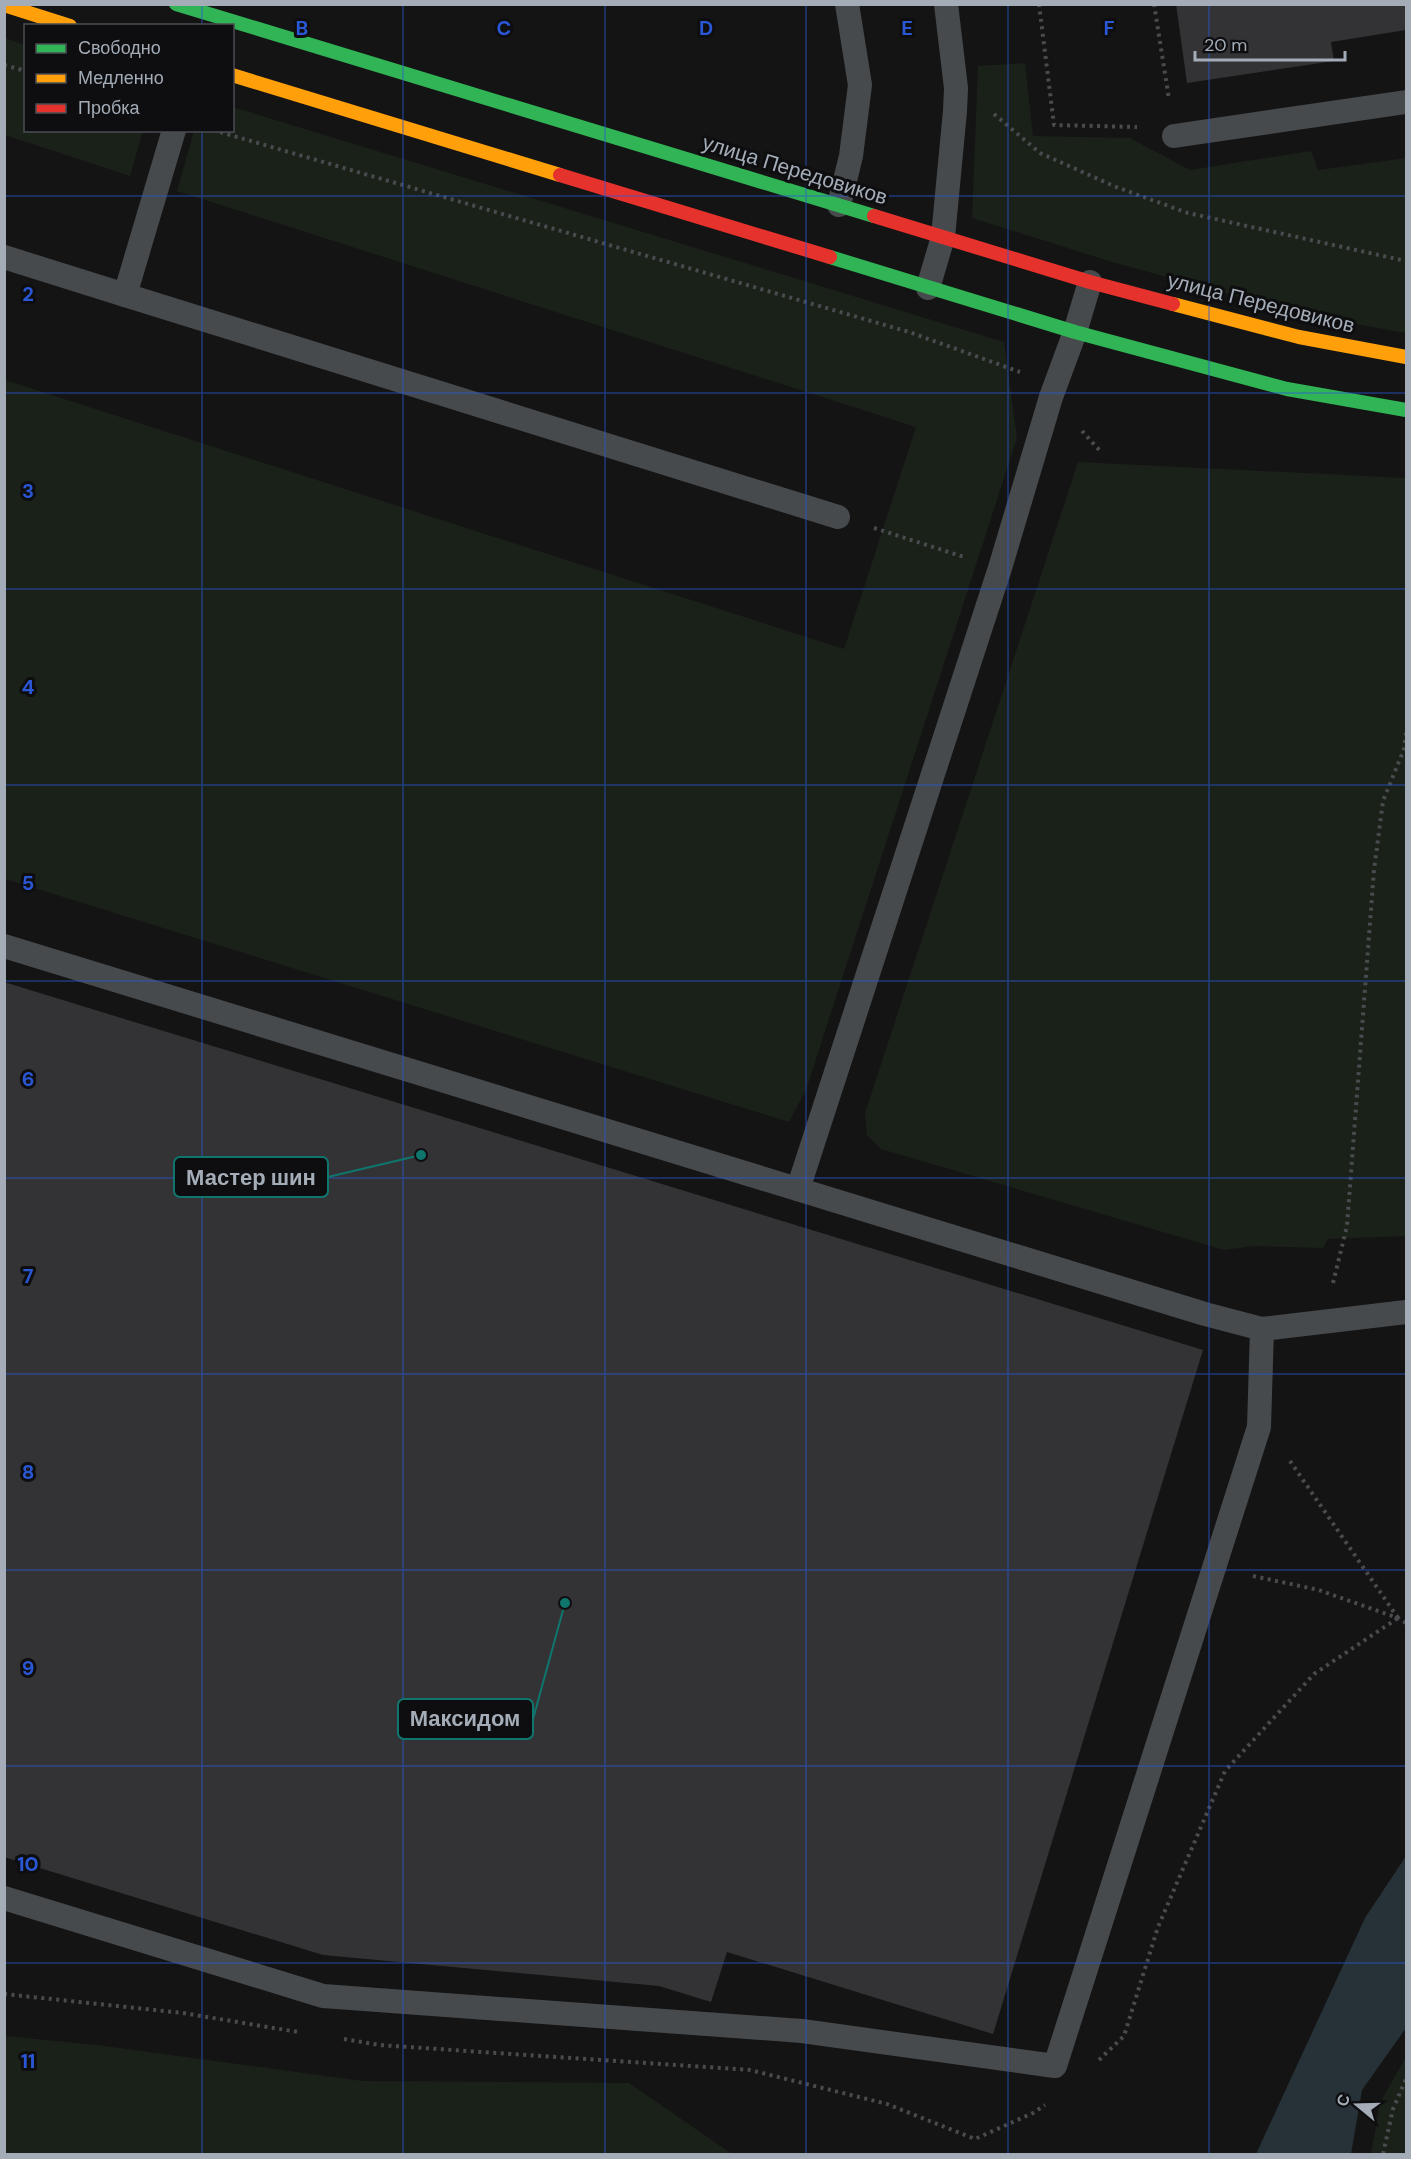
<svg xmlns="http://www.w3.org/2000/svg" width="1411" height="2159" font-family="'DM Sans',sans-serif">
<rect width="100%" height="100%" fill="#141414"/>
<g fill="#1a2119">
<polygon points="5,38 25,45 26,130 143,131 130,176 5,135"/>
<polygon points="1025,63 1033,136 1130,138 1190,170 1311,151 1318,170 1406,158 1406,333 1305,315 1112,262 972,218 978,66"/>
<polygon points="233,107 1004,342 1017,438 806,1090 789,1122 5,879 5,380 844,649 916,427 177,191 194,131 232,130"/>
<polygon points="1078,462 1406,478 1406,1236 1328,1239 1323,1248 1254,1246 1224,1250 881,1149 867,1135 865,1113"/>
<polygon points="5,2036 97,2045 363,2081 629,2083 732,2154 5,2154"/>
<polygon points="1406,2057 1406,2154 1371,2154 1380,2103"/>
</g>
<polygon fill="#263237" points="1406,1856 1406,2028 1362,2090 1351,2154 1256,2154 1365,1918"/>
<g fill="#333335">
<polygon points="1176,4 1406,4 1406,30 1331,42 1334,61 1187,83"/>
<polygon points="4,982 1203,1350 993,2034 727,1952 711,2002 659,1986 323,1955 4,1857"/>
</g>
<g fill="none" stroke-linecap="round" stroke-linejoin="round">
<g stroke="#494b4e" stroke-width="4" stroke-dasharray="3 4.5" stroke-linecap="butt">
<polyline points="1039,4 1054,125 1137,127"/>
<polyline points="1154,4 1169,99"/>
<polyline points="4,65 26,71"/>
<polyline points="994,114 1040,153 1116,187 1188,213 1406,261"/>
<polyline points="213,130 909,332 1020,372"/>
<polyline points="1082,431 1102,453"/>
<polyline points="874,528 964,557"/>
<polyline points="1333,1283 1347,1226 1374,870 1383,801 1404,749 1406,733"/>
<polyline points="1290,1461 1398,1618"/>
<polyline points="1253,1576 1319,1590 1398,1618 1406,1623"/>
<polyline points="4,1994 183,2013 298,2032"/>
<polyline points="344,2039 379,2045 750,2070 887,2104 975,2139 1033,2113 1045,2105"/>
<polyline points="1099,2060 1124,2036 1158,1927 1225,1771 1314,1674 1398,1618"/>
<polyline points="1383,2154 1393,2109 1406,2079"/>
</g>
<g stroke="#474a4d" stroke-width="24">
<polyline points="174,130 125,295 838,517"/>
<polyline points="1174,136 1406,102"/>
<polyline points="839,205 851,156 860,85 847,4"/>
<polyline points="4,257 125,295"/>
<polyline points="928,288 943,237 955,111 956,88 946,4"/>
<polyline points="4,946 1205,1314 1262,1329 1406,1312"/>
<polyline points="798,1189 1000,568 1051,397 1075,332 1090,282"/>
<polyline points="4,1898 323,1996 802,2031 1055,2066 1259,1427 1262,1329"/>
</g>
<g stroke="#30b455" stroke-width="14">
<polyline points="176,4 874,216"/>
<polyline points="830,257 1075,332 1287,389 1406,410"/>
</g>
<g stroke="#ff9f0a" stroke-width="14">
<polyline points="4,5 70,26"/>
<polyline points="232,75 560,175"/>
<polyline points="1173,304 1299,337 1406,357"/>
</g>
<g stroke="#e5322d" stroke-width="14">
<polyline points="560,175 830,257"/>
<polyline points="874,216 1090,282 1173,304"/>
</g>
</g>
<path fill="none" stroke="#2a57d5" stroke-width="1.5" stroke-opacity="0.55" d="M 202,4 L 202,26M 403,4 L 403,2154M 605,4 L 605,2154M 806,4 L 806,2154M 1008,4 L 1008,2154M 1209,4 L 1209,2154M 202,130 L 202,2154M 4,196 L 1406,196M 4,393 L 1406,393M 4,589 L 1406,589M 4,785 L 1406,785M 4,981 L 1406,981M 4,1178 L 1406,1178M 4,1374 L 1406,1374M 4,1570 L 1406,1570M 4,1766 L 1406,1766M 4,1963 L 1406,1963"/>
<g text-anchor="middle" stroke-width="6" stroke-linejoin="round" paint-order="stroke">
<g font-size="21" fill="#a3acb7" stroke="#0e0e10">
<text transform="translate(795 170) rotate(17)" y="7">улица Передовиков</text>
<text transform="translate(1261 303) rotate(14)" y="7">улица Передовиков</text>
</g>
</g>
<g font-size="20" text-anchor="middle" font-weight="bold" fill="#2a57d5" stroke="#0e0e10" stroke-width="6" stroke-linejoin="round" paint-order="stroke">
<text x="302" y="35">B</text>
<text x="504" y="35">C</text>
<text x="706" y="35">D</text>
<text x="907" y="35">E</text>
<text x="1109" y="35">F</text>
<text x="28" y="301">2</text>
<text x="28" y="498">3</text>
<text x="28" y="694">4</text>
<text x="28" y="890">5</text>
<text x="28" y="1086">6</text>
<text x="28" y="1283">7</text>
<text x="28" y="1479">8</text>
<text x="28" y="1675">9</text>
<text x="28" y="1871">10</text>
<text x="28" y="2068">11</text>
</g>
<path fill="none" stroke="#0f766e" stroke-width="2" d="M421 1155L328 1177M565 1603L533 1719"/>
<g fill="#0f766e" stroke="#0e0e10" stroke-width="2">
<circle cx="421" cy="1155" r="6"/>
<circle cx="565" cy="1603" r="6"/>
</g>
<g fill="#0e0e10" stroke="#0f766e" stroke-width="2">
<rect x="174" y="1157" width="154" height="40" rx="6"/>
<rect x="398" y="1699" width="135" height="40" rx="6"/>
</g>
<g font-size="22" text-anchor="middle" font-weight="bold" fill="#a3acb7">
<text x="251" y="1185">Мастер шин</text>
<text x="465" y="1726">Максидом</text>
</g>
<rect width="1411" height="2159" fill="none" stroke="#a3acb7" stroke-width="12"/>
<rect x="24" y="24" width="210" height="108" fill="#0e0e10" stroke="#4a4d53" stroke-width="1.5"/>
<rect x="36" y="44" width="30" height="9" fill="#30b455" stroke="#4a4d53" stroke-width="1.5"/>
<text x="78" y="54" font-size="18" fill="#a3acb7">Свободно</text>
<rect x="36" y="74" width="30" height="9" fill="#ff9f0a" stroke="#4a4d53" stroke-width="1.5"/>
<text x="78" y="84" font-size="18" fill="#a3acb7">Медленно</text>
<rect x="36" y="104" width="30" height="9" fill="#e5322d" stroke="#4a4d53" stroke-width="1.5"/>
<text x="78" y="114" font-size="18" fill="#a3acb7">Пробка</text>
<g transform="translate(1357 2105) rotate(289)" stroke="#0e0e10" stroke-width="4.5" paint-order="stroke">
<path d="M0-4.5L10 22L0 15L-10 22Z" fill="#a3acb7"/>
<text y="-9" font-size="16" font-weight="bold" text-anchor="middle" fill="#a3acb7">С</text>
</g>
<path d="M1195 51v9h150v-9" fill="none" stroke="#a3acb7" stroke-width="3"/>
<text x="1204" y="51" font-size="18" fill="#a3acb7" stroke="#0e0e10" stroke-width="4.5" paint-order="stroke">20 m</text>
</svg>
